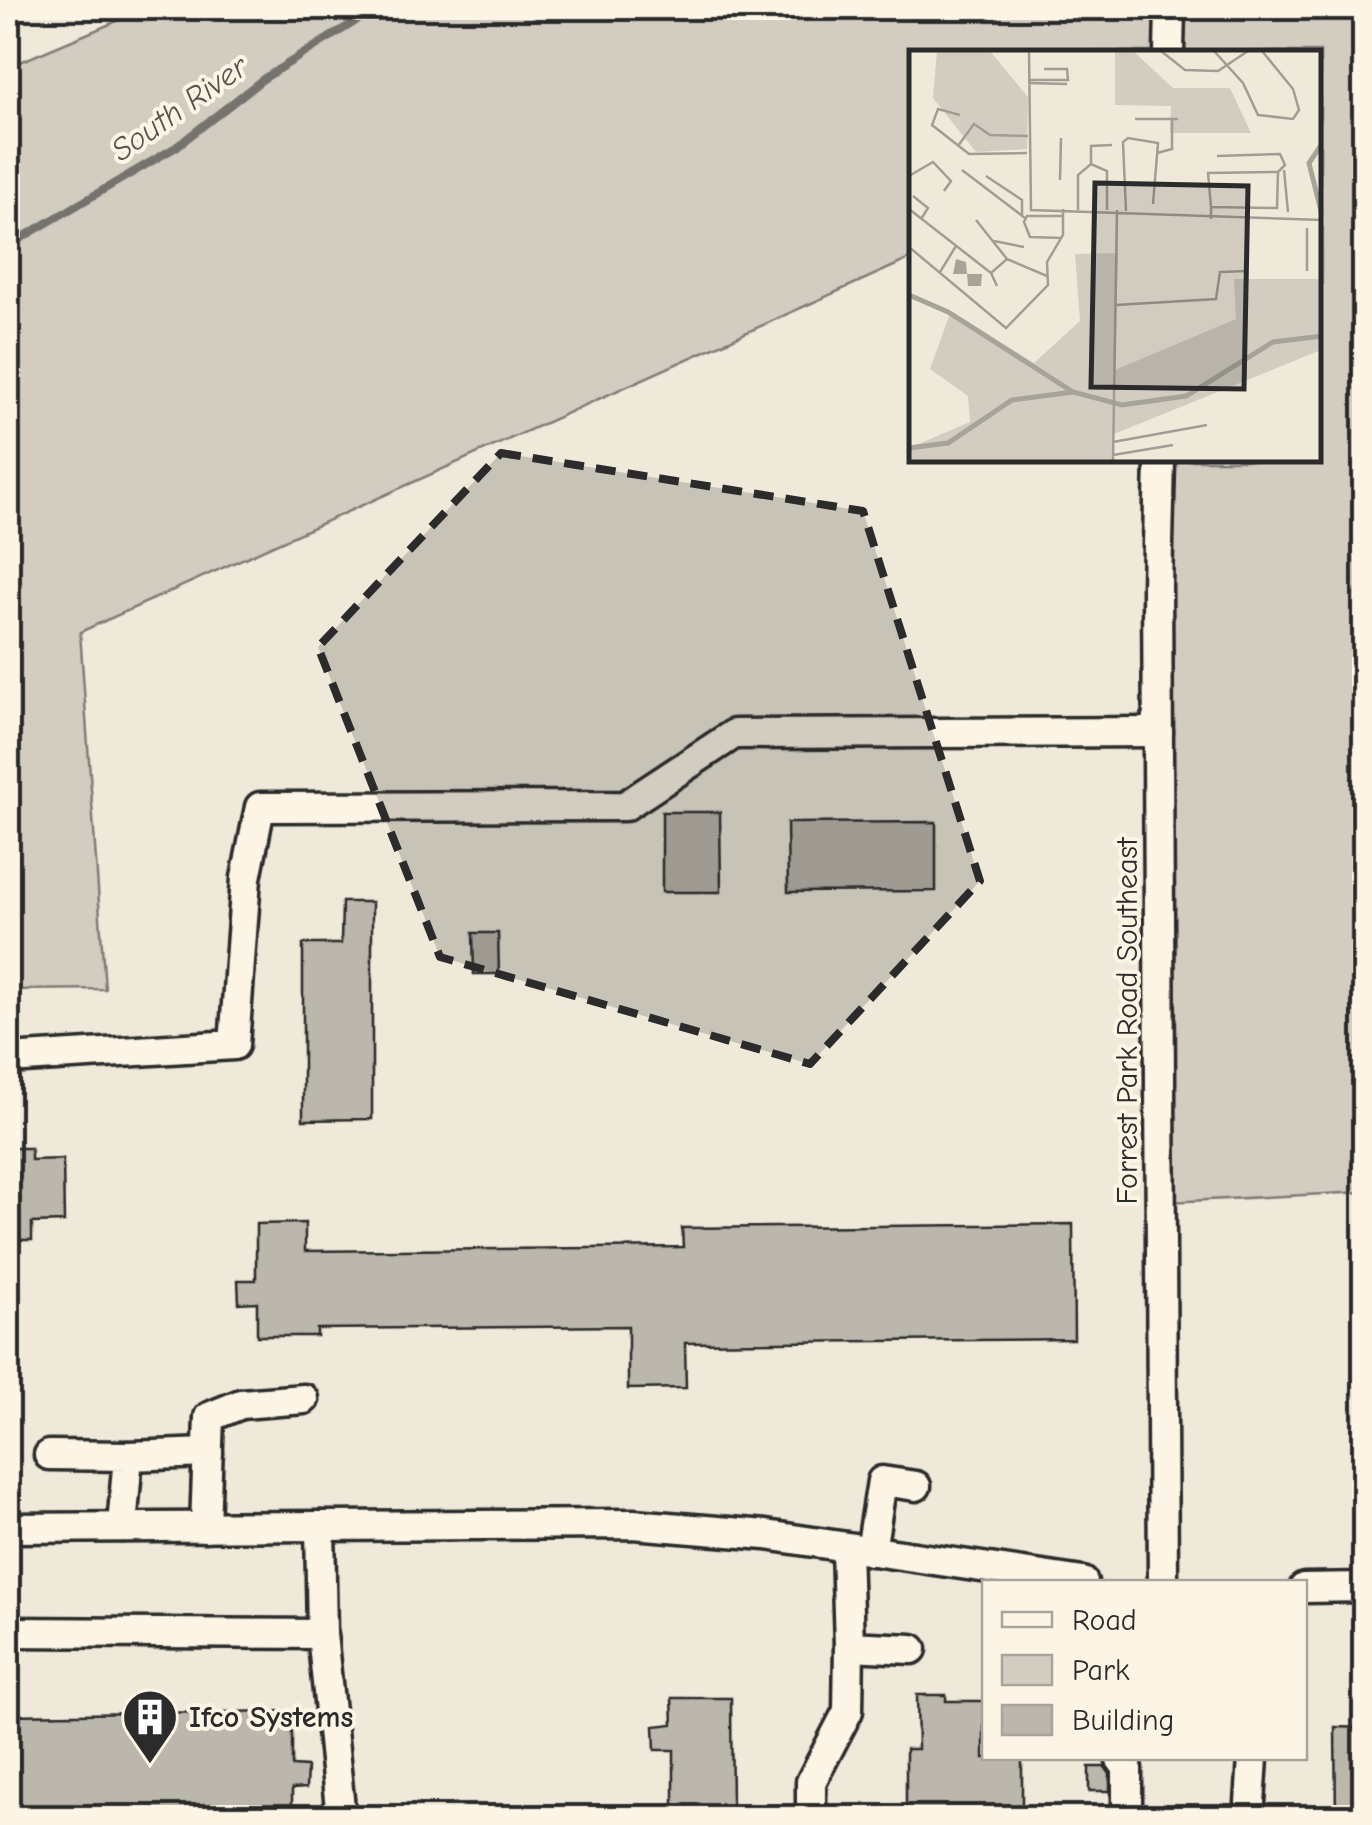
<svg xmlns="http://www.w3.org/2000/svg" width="1372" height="1825" font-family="'Comic Neue',sans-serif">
<rect width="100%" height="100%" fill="#efe9da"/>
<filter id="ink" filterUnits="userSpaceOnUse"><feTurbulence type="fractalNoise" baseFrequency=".01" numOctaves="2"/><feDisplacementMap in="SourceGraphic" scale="20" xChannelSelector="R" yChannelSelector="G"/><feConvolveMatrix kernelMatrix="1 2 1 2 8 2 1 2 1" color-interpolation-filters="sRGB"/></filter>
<g filter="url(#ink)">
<polygon fill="#d2cdc0" stroke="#7e7c76" stroke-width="2.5" points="148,8 1364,8 1364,1192 1148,1203 1166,460 1320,460 1320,52 912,52 912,258 80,632 105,989 8,990 8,67"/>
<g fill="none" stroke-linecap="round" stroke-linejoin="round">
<polyline stroke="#75736d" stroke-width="8" points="8,246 176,147 263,79 377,8"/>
</g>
<g fill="#bcb7ac" stroke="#2b2b2b" stroke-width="2.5">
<polygon points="662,812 720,812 721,892 662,892"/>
<polygon points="936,822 936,891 788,892 787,823"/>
<polygon points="342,902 372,902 372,1119 303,1120 303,944 341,944"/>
<polygon points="473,933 498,933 499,974 474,974"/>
<polygon points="8,1148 31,1148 31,1160 63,1159 64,1222 32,1223 32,1240 8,1240"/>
<polygon points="305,1223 305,1251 683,1247 682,1228 1073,1224 1074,1339 685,1343 686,1388 628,1389 628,1326 317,1329 317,1336 257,1336 257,1302 239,1303 238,1280 256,1280 256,1224"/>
<polygon points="917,1695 946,1695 946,1701 984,1701 984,1758 1022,1758 1022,1818 906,1818 906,1749 918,1749"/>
<polygon points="672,1698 731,1698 732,1811 674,1812 674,1750 655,1750 654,1726 673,1724"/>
<polygon points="292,1711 292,1766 307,1767 306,1788 292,1789 292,1818 8,1818 8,1715"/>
<polygon points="1335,1727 1364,1728 1364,1818 1336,1818"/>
<polygon points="1089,1767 1105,1767 1110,1774 1110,1791 1089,1791"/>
</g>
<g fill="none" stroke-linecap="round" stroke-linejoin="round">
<g stroke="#2b2b2b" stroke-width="35">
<g id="minor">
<polyline points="1169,52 1170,8"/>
<polyline points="1160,460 1157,587 1163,1582"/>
<polyline points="8,1059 234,1045 246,878 260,807 625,806 734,734 1158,732"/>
<polyline points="49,1455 128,1456 122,1527"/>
<polyline points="128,1456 208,1453"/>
<polyline points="320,1526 322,1634 341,1818"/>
<polyline points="205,1527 209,1417 241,1404 304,1399"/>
<polyline points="8,1528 633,1524 766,1535 1083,1582"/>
<polyline points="846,1548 849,1646 912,1649"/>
<polyline points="871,1551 882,1481 916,1486"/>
<polyline points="1304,1588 1364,1587"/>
<polyline points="8,1632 322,1634"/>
<polyline points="1120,1758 1127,1768 1127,1818"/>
<polyline points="811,1818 811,1782 848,1711 849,1646"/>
<polyline points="1249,1818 1253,1758"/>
</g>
</g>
<use href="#minor" stroke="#fcf5e5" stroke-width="28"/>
</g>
</g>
<path fill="#2b2b2b" fill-opacity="0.2" stroke="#2b2b2b" stroke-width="8" stroke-dasharray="20 12" stroke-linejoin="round" d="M 501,453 L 863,511 L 980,881 L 810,1064 L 440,957 L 318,647 Z"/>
<defs>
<g id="building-pin" transform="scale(2.875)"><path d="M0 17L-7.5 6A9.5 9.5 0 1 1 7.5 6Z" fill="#2b2b2b" stroke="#fcf5e5"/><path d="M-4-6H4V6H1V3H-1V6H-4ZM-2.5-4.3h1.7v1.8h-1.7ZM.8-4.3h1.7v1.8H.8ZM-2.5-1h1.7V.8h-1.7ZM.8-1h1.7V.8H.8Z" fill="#fff"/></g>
</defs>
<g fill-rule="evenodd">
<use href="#building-pin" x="150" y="1717"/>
</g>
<g text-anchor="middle" stroke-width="8" stroke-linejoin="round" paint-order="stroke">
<g font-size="30" fill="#2b2b2b" stroke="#fcf5e5">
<text transform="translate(1127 1021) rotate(-90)" y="10">Forrest Park Road Southeast</text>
</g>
<g font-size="30" font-weight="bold" fill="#2b2b2b" stroke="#fcf5e5" text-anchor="start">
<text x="189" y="1727">Ifco Systems</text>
</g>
<g font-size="32" font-style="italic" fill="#565552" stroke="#fcf5e5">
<text transform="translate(179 108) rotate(-35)" y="11">South River</text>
</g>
</g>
<g transform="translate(909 50)">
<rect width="412" height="412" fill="#efe9da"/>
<path d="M 28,1 L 81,1 L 119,47 L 118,99 L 67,102 L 24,48 ZM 206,1 L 224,1 L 264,38 L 321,38 L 342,83 L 261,83 L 262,56 L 206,55 ZM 209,203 L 206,320 L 327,269 L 325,229 L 412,229 L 412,300 L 205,384 L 204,412 L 0,412 L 0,398 L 61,372 L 59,346 L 21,319 L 42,261 L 125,313 L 171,271 L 166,204 Z" fill="#d2cdc0"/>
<path d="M 47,209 L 57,212 L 58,224 L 73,224 L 72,236 L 59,236 L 58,224 L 44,224 Z" fill="#a6a399"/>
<path fill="none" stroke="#a6a399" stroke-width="5" d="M 413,94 L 400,113 L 413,165M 413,176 L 413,234M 0,245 L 39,262 L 164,342 L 213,355 L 277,346 L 364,292 L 413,286M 0,398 L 39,393 L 103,350 L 164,342"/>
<path fill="none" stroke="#a19d94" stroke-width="2.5" d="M 120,1 L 122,160 L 413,170M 252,1 L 276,20 L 309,21 L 339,1M 305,1 L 334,33 L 349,65 L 384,69 L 390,60 L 384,39 L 353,1M 119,30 L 159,30 L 158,19 L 135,19M 119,33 L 158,34M 51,65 L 29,59 L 23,75 L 60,104 L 118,103M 226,69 L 269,69M 49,96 L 65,74 L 81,85 L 119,86M 248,103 L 263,99 L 263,69M 308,106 L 371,104 L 376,115 L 369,122M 182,114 L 182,96 L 203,95M 53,120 L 116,168M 375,120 L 379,162M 0,126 L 24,112 L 42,131 L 35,141M 77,126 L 113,150 L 113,165M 151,130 L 152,88M 4,146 L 19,158 L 12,169M 302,157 L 299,123 L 369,122 L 368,158 L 302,157 L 302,169M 0,159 L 82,223M 169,160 L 169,125 L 182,114 L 198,121 L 198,160M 217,161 L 214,92 L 219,88 L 249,93 L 244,154M 67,170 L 98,209M 398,178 L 398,221M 153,188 L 121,187 L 115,172 L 118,166 L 154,166M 85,191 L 115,197M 0,197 L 97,278 L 139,235 L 138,212 L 154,185 L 154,159M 31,222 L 47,196M 88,236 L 82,223 L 98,209 L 138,226M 207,255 L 307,249 L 311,222 L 339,221M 204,392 L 298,375M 204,405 L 264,395M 204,412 L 208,160"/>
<path fill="#2b2b2b" fill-opacity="0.15" stroke="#2b2b2b" stroke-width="5" d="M 186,133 L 339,136 L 335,339 L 182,337 Z"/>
<rect width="412" height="412" fill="none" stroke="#2b2b2b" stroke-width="5"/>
</g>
<rect width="1372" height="1825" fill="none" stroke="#fcf5e5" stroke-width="40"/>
<rect x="20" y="20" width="1332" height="1785" fill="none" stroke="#2b2b2b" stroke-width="4" filter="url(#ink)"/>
<rect x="982" y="1580" width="325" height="180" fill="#fcf5e5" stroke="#a8a49b" stroke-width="2.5"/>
<rect x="1002" y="1612" width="50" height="15" fill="#fcf5e5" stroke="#a8a49b" stroke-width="2.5"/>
<text x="1072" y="1630" font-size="30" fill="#2b2b2b">Road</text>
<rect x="1002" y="1655" width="50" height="30" fill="#d2cdc0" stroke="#a8a49b" stroke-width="2.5"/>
<text x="1072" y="1680" font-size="30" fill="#2b2b2b">Park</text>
<rect x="1002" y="1705" width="50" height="30" fill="#bcb7ac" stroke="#a8a49b" stroke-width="2.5"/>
<text x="1072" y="1730" font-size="30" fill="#2b2b2b">Building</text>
</svg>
